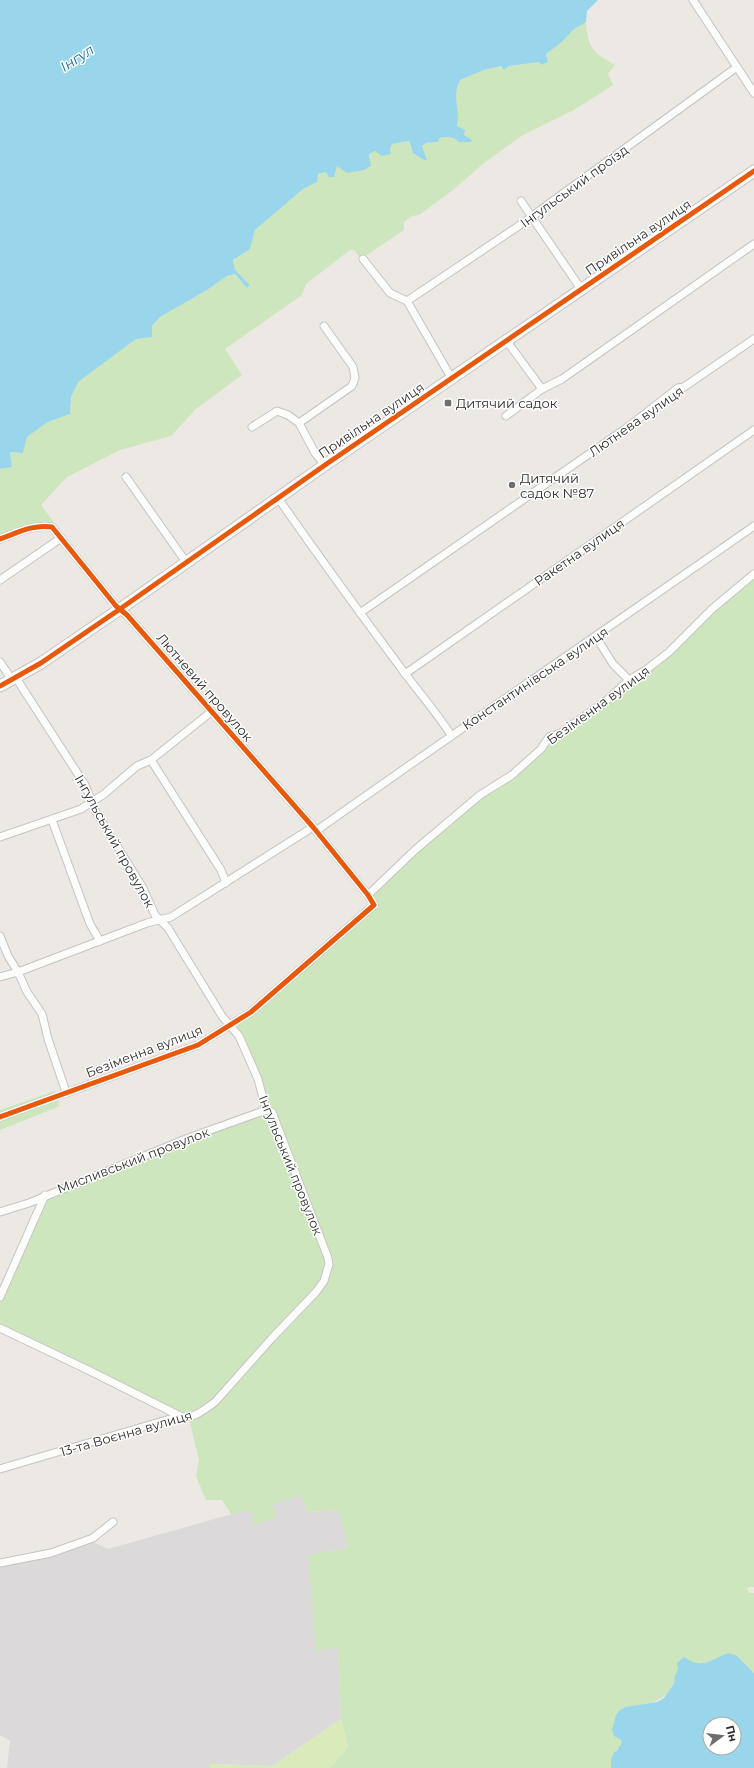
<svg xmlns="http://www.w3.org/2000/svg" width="754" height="1768" font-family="Montserrat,sans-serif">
<rect width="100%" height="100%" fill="#ece8e4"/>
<polygon fill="#dcd9db" points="301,1495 307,1512 338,1510 348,1543 344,1549 308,1555 317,1650 338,1647 341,1719 272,1766 210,1764 210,1768 7,1768 10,1741 0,1735 0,1566 51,1556 93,1542 108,1549 250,1509 255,1524 272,1505"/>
<g fill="#cee6be">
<path d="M 586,22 C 587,47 594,54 615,65 L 608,74 L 613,85 L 574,110 L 523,135 L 484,163 L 453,190 L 419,215 L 412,216 L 404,222 L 404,230 L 361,259 L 354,250 L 350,250 L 306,284 L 302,295 L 225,349 L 242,375 L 196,409 L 171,436 L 120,450 L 67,477 L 41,505 L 56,525 L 50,529 L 42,528 L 0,541 L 0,469 L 12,467 L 10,452 L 23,453 L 27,437 L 48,422 L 70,414 L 71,397 L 77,382 L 136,339 L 152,337 L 152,326 L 160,317 L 207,290 L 227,276 L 234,274 L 248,288 L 250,285 L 235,270 L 233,260 L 250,249 L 255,230 L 303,189 L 317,182 L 318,174 L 326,172 L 337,166 L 371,159 L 369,154 L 375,151 L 391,154 L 390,149 L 391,144 L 409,141 L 410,147 L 427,160 L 422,146 L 426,143 L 438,142 L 440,138 L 445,136 L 471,140 L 464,135 L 457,126 C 461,108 450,99 460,80 L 484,70 L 501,66 L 504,70 L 509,66 L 539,62 L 543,65 L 548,62 L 546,54 L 562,42 L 573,30 Z"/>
<path d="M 754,577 L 754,1587 L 749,1587 L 747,1589 L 749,1593 L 754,1593 L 754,1673 L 736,1655 L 728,1653 L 712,1662 L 694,1664 L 678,1669 C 675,1674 676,1678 674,1683 C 669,1701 642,1706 626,1707 L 620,1739 L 622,1742 L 611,1760 L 611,1768 L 330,1768 L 348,1747 L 341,1719 L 338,1648 L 316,1650 L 308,1555 L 344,1549 L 348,1544 L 338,1510 L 307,1512 L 301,1495 L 272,1505 L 277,1517 L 255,1525 L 250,1509 L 232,1515 L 222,1500 L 206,1500 L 196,1476 L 199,1460 L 189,1418 L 0,1325 L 0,1301 L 43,1204 L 52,1194 L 272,1109 L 263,1083 L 237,1028 L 240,1023 L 378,905 L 374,898 L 374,891 L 480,796 L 513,776 L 567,730 L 608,701 Z"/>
<polygon points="55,1091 60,1106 0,1130 0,1110"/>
</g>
<polygon fill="#d9eabb" points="341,1719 348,1747 330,1768 210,1768 210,1764 272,1766"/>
<g fill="#99d6ec" fill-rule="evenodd">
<path d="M 0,0 L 598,0 L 587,11 L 586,22 L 573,30 L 562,42 L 546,54 L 548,62 L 542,65 L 539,62 L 509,66 L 504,70 L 501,66 L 484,70 L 460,80 C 451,98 461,109 457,126 L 465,130 L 464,135 L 472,140 L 471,142 L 459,142 C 454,137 447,136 440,138 L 438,142 L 426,143 L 422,146 L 427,160 L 424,160 L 413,153 L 409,141 L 392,144 L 390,149 L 391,154 L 382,156 L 375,151 L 369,154 L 371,166 L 364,170 L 347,173 L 337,166 L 334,177 L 329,177 L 326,172 L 318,174 L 317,182 L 303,189 L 255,230 L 250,249 L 233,260 L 235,270 L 250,285 L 247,288 L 235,274 L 227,276 L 207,290 L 160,317 L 152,326 L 152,337 L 136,339 L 78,382 L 71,397 L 70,414 L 48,422 L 27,437 L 23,453 L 10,452 L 12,467 L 0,469 Z"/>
<path d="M 728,1653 L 736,1655 L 754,1673 L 754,1768 L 611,1768 L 611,1760 L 614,1752 L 617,1751 L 622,1742 L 620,1739 L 614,1736 L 612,1730 L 616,1715 L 620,1710 L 626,1707 L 657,1702 L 664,1698 L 674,1684 L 675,1675 L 678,1669 L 677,1663 L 684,1657 C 703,1670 710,1660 728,1653 ZM 710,1724 L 734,1724 L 734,1748 L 710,1748 Z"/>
</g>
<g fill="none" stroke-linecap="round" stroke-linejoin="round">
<g stroke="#c5c4c5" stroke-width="9">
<g id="street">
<polyline points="693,0 754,93"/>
<polyline points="521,201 581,289"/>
<polyline points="363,259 390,293 407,301 452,379"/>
<polyline points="407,301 532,217 539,211 737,67"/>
<polyline points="506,340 542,389 562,379 754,244"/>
<polyline points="506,416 542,389"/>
<polyline points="299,423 352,386 355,378 353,367 324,326"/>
<polyline points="252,427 277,411 288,415 299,423 315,453 325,465"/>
<polyline points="126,477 186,562"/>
<path d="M 278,498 C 317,554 357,609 398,664 C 415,688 435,710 451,735"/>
<path d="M 0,539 C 17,533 33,524 52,527 L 116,606 L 127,615 L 313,827 L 368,895 L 374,905 L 251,1012 L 198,1045 L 0,1117"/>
<polyline points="0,580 61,538"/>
<polyline points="360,613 625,429 678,388 684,387 754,339"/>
<polyline points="596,637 613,664 629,680"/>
<polyline points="0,662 12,680"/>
<polyline points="405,674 754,430"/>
<polyline points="16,678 85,785 96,812 143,888 155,915 168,928 222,1016 239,1036 258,1079 266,1110"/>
<polyline points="151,760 221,870 226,883"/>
<polyline points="52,820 90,924 100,941"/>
<path d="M 316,831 C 461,728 608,628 754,526"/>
<polyline points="0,837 81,809 104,794 137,766 151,760 211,712"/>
<polyline points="368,895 415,850 480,795 512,775 541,749 549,737 561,733 607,700 629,680 646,670 669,652 712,609 754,574"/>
<polyline points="0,936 8,956 18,972 27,992 42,1014 48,1039 66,1092"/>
<polyline points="0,977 18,972 147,923 171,917 313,827"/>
<polyline points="0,1212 29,1203 191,1137 266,1110"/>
<polyline points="0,1297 45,1195"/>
<polyline points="0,1328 88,1370 180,1416"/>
<path d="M 0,1469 L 180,1416 C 192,1420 204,1410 215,1402 L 272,1338 L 316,1292 L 324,1281 L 329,1264 L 328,1258 L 272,1112 L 266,1110"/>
<polyline points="0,1563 51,1553 93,1538 113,1522"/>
</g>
</g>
<g stroke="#c5c4c5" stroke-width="13">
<polyline id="secondary" points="0,686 41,663 120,609 325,465 754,171"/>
</g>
<use href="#street" stroke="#fcfcfb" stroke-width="7"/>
<use href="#secondary" stroke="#fcfcfb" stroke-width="11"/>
<g stroke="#fff" stroke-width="8">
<g id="cycleway">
<path d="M 0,539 C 17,533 33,524 52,527 L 116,606 L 127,615 L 313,827 L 368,895 L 374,905 L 251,1012 L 198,1045 L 0,1117"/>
<polyline points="0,686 41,663 120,609 325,465 754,171"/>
</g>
</g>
<use href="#cycleway" stroke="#e8590c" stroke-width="5"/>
</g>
<g fill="#706f6e" stroke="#fff" stroke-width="1.5">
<rect x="444" y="399" width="8" height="8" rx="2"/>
<circle cx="512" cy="485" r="4"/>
</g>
<g text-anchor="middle" stroke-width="3" stroke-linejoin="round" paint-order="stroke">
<g font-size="13" fill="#2e2e2e" stroke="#fff">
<text transform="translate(574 186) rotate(-36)" y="5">Інгульський проїзд</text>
<text transform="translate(638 237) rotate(-34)" y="5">Привільна вулиця</text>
<text transform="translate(371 420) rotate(-34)" y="5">Привільна вулиця</text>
<text transform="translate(636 421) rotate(-35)" y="5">Лютнева вулиця</text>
<text transform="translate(579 552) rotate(-35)" y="5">Ракетна вулиця</text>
<text transform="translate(535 678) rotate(-34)" y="5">Константинівська вулиця</text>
<text transform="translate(205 687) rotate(49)" y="5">Лютневий провулок</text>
<text transform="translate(598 705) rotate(-36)" y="5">Безіменна вулиця</text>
<text transform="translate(115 841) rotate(61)" y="5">Інгульський провулок</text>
<text transform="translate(144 1051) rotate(-21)" y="5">Безіменна вулиця</text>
<text transform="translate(133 1160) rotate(-21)" y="5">Мисливський провулок</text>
<text transform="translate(291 1165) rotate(68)" y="5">Інгульський провулок</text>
<text transform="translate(126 1433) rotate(-16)" y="5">13-та Воєнна вулиця</text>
</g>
<g font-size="13" fill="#2e2e2e" stroke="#fff" text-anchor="start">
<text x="456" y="408">Дитячий садок</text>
<text x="520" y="483">Дитячий<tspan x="520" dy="15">садок №87</tspan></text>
</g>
<g font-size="14" font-style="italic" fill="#0d6fa3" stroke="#fff">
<text transform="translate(77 58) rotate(-33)" y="5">Інгул</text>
</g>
</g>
<g transform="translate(722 1736) rotate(75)"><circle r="19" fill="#ffffff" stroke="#ababab"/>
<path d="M0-3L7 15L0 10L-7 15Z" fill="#706f6e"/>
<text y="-6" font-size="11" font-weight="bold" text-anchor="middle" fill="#2e2e2e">Пн</text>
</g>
</svg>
